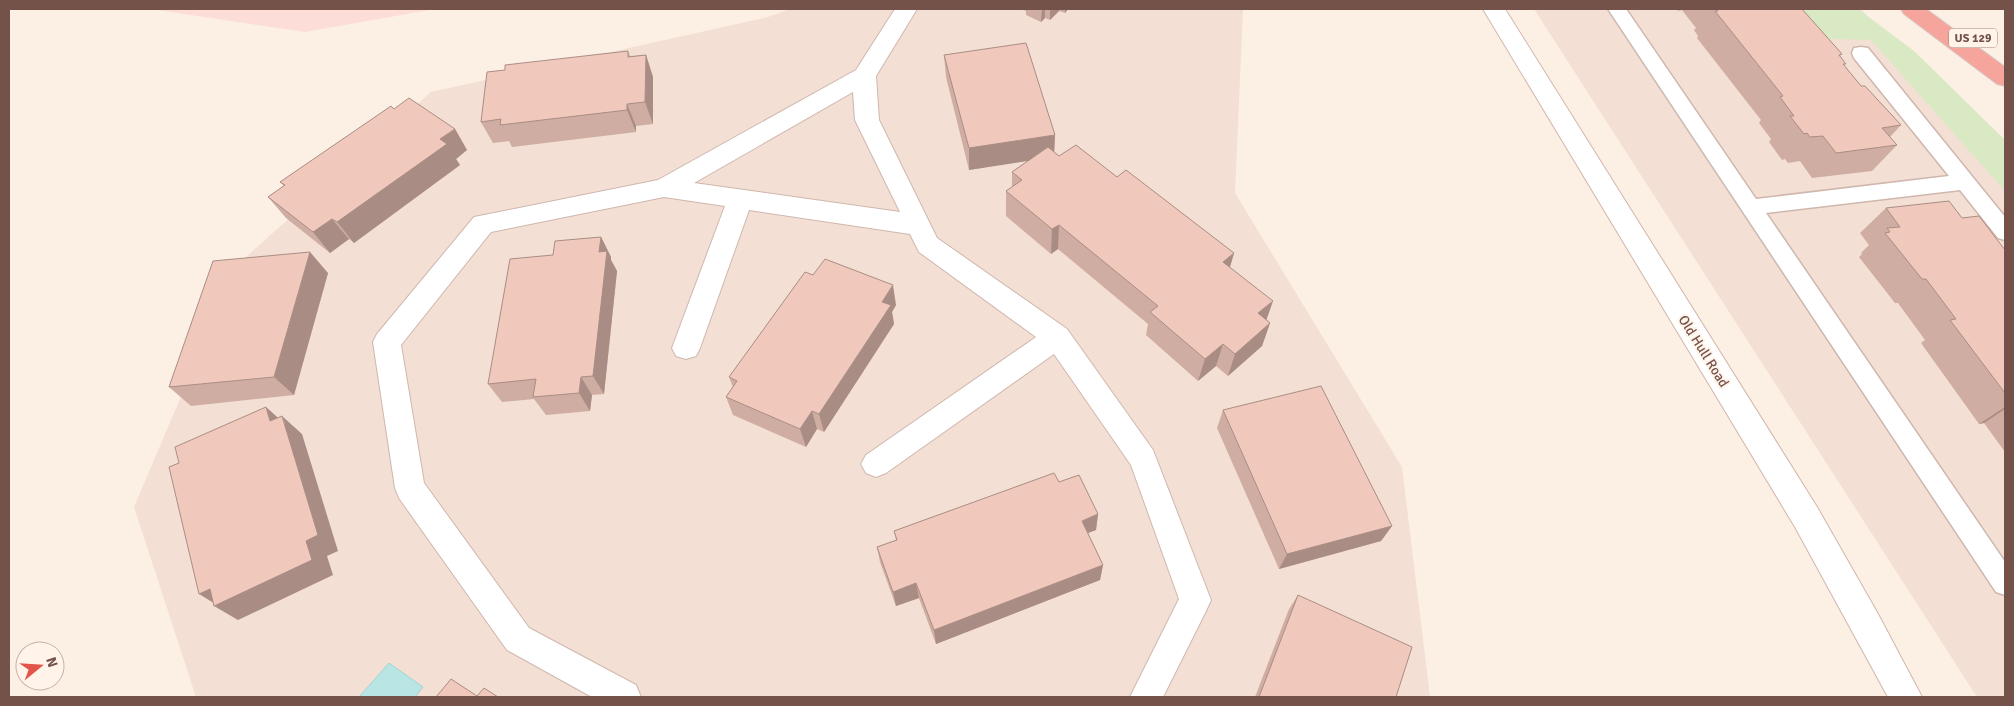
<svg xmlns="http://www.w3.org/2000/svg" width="2014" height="706" font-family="Signika,sans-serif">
<rect width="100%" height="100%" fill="#fcefe4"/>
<g fill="#f3dfd3">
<polygon points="790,9 1243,9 1235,193 1402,467 1430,697 196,697 134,507 237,265 431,92 768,17"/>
<polygon points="1534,9 1861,9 2005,170 2005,697 1977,697"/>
</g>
<polygon fill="#fcddd8" points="151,9 435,9 305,32"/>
<polygon fill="#d8e9c3" points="1775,9 1858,9 1914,51 2005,140 2005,191 1871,40 1803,38"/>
<polygon fill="#b9e5e4" stroke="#9fd6d6" points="389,663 423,687 415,697 359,697"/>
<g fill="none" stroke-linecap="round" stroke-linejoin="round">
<g stroke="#cfb7ae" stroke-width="3">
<polygon id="lane" points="1608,9 1626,9 1756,199 1949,176 1854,58 1852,53 1854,48 1861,47 1868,48 2005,217 2005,240 1998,238 1960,190 1766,213 2005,562 2005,595 1996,592"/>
</g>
<g stroke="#cfb7ae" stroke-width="2">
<path id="street" d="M 895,9 L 917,9 L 876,76 L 879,120 L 937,238 L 1067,329 L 1153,450 L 1211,600 L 1206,611 L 1163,697 L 1130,697 L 1179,599 L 1131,465 L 1054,354 L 886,473 L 876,477 L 866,473 L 861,464 L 866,455 L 1036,337 L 919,252 L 910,234 L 749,210 L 700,348 L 696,356 L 686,359 L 676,356 L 672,348 L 725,206 L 664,197 L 491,232 L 401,345 L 424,483 L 529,628 L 636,685 L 641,697 L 592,697 L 507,650 L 399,498 L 395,488 L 373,342 L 377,334 L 474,217 L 658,180 L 856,70 ZM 853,92 L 855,120 L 900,212 L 694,183 Z"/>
</g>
<g stroke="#d2b6ab" stroke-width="2">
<polygon id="secondary" points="1483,9 1505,9 1817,507 1878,614 1922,697 1888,697 1795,527"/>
</g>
<g stroke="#d8cfcc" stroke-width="2">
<polygon id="highway" points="1901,9 1926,9 2005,67 2005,86 1997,84 1904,14"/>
</g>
<use href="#lane" fill="#fff" fill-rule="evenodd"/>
<use href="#street" fill="#fff" fill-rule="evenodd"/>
<use href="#secondary" fill="#fff" fill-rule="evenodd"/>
<use href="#highway" fill="#f5a59c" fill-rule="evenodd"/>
</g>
<g fill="#cfada2">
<polygon points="1020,9 1068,9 1065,13 1059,11 1050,20 1045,18 1041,22 1026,15 1026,11"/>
<polygon points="1677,9 1802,9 1842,54 1840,56 1844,66 1861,86 1901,125 1890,137 1897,145 1872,171 1812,178 1800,161 1788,163 1785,159 1782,160 1769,142 1771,139 1759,123 1761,120 1697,38 1698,36 1694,30 1696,28 1682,10 1678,11"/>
<polygon points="628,51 630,56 646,55 653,77 653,124 636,126 636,132 512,147 509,141 493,143 481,122 505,70"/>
<polygon points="944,55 1055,135 1054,152 1059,156 1117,177 1234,253 1230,267 1266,319 1270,323 1262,346 1228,376 1216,366 1198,381 1146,335 1148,324 1058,249 1051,254 1006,216 1006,191 1012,187 1012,172 1029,160 969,170 946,77"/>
<polygon points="394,109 455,129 467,150 456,159 460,165 354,243 349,239 330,253 286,218 268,197 284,186 280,182"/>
<polygon points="1886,208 1962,218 2005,250 2005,452 1984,423 1979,424 1921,343 1925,340 1898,303 1895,303 1859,257 1862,254 1861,253 1869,245 1860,233"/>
<polygon points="601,237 611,257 611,260 617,271 604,394 592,395 590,411 546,415 534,399 502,402 488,384 553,255"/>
<polygon points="328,273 294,395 191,406 169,387"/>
<polygon points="896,305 892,312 894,324 824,432 817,429 806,447 733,415 726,397 733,387 729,377"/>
<polygon points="1223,410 1392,526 1381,541 1279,569 1217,428"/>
<polygon points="1059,482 1098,514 1096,530 1088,533 1103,565 1100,580 936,644 919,598 896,606 880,562 877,547 896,540 894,531"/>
<polygon points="1298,595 1396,697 1255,697 1289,609"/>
</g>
<g fill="#a98d84">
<polygon points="1042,9 1045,9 1045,18 1041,22"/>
<polygon points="1050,9 1059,9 1059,11 1050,20"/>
<polygon points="1065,9 1068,9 1065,13"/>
<polygon points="646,55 653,77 653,124 645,102"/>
<polygon points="627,104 636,126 636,132 627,110"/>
<polygon points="455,129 467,150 456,159 460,165 354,243 337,222 440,139"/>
<polygon points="1055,135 1054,157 969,170 969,148"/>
<polygon points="332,219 349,239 330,253 313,232"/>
<polygon points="1059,225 1058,249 1051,254 1052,229"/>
<polygon points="601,237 611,257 611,260 617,271 604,394 593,376 599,252"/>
<polygon points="310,252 328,273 294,395 274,377"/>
<polygon points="1234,253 1227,277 1223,262"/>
<polygon points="893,285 896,305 892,312 894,324 824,432 819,414 882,302"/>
<polygon points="1273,301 1265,324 1258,313"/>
<polygon points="1270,323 1262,346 1228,376 1235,354"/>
<polygon points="1223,344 1216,366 1198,381 1205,359"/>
<polygon points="581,377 592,395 590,411 579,393"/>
<polygon points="266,407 285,424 282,416 302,434 338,551 327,556 333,575 238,620 214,606 217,605 199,594 210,589 270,421"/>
<polygon points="2005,407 2005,409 1984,423 1979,424"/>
<polygon points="812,411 817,429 806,447 800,429"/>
<polygon points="1098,514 1096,530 1080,536 1082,521"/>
<polygon points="1392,526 1381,541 1279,569 1287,554"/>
<polygon points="1103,565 1100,580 936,644 934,630"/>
<polygon points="916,583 919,598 896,606 893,592"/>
</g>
<g fill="#f1c9bc" stroke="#a98d84">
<polygon points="1716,9 1802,9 1842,54 1839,55 1846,64 1843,64 1861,86 1865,86 1901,125 1882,128 1897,145 1836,153 1823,136 1810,137 1807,133 1804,134 1790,116 1794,116 1780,97 1783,96 1715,11 1718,11"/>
<polygon points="1026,43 1055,135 969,148 944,55"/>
<polygon points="628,51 628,57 646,55 645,102 627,104 627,110 500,125 501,119 481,122 487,72 505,70 505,65"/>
<polygon points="409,98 455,129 440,139 447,144 337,222 332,219 313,232 268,197 285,185 280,182 391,106 394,109"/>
<polygon points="1076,145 1117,177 1126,170 1234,253 1223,262 1273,301 1258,313 1270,323 1235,354 1223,344 1205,359 1150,312 1158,306 1059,225 1052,229 1006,191 1022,180 1012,172 1048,147 1059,156"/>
<polygon points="1949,201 1962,218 1979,216 2005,250 2005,393 1950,320 1956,319 1926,279 1922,279 1885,233 1890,232 1887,228 1900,227 1886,208"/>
<polygon points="601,237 599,252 607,251 593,376 581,377 579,393 533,397 536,379 488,384 510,259 553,255 555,241"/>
<polygon points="310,252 274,377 169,387 213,261"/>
<polygon points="825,259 893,285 882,302 891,305 819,414 812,411 800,429 726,397 737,381 729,377 805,272 813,275"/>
<polygon points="1321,386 1392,526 1287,554 1223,410"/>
<polygon points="266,407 270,421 282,416 318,535 306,541 312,560 214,606 210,589 199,594 169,467 179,463 175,447"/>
<polygon points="1054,473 1059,482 1079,475 1098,514 1082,521 1103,565 934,630 916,583 893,592 877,547 897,540 894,531"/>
<polygon points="1298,595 1412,647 1396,697 1259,697"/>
<polygon points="451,679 477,696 484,688 498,697 436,697"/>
</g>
<g text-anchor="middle" stroke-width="4" stroke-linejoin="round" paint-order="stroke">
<rect fill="#fff3ea" stroke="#9e827a" stroke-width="1" x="1949" y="28.5" width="48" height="19" rx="4"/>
<g font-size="12" font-weight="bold" fill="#74524a">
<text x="1973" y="42">US 129</text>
</g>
<g font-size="14" fill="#74524a" stroke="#fff3ea">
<text transform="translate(1704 351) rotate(58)" y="5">Old Hull Road</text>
</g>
</g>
<rect width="2014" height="706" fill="none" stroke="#74524a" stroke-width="20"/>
<g transform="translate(40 666) rotate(72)"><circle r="24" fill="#fff3ea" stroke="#c7b3aa"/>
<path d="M0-4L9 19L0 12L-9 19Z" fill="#e3554b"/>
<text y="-8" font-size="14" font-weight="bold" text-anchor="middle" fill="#74524a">N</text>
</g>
</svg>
